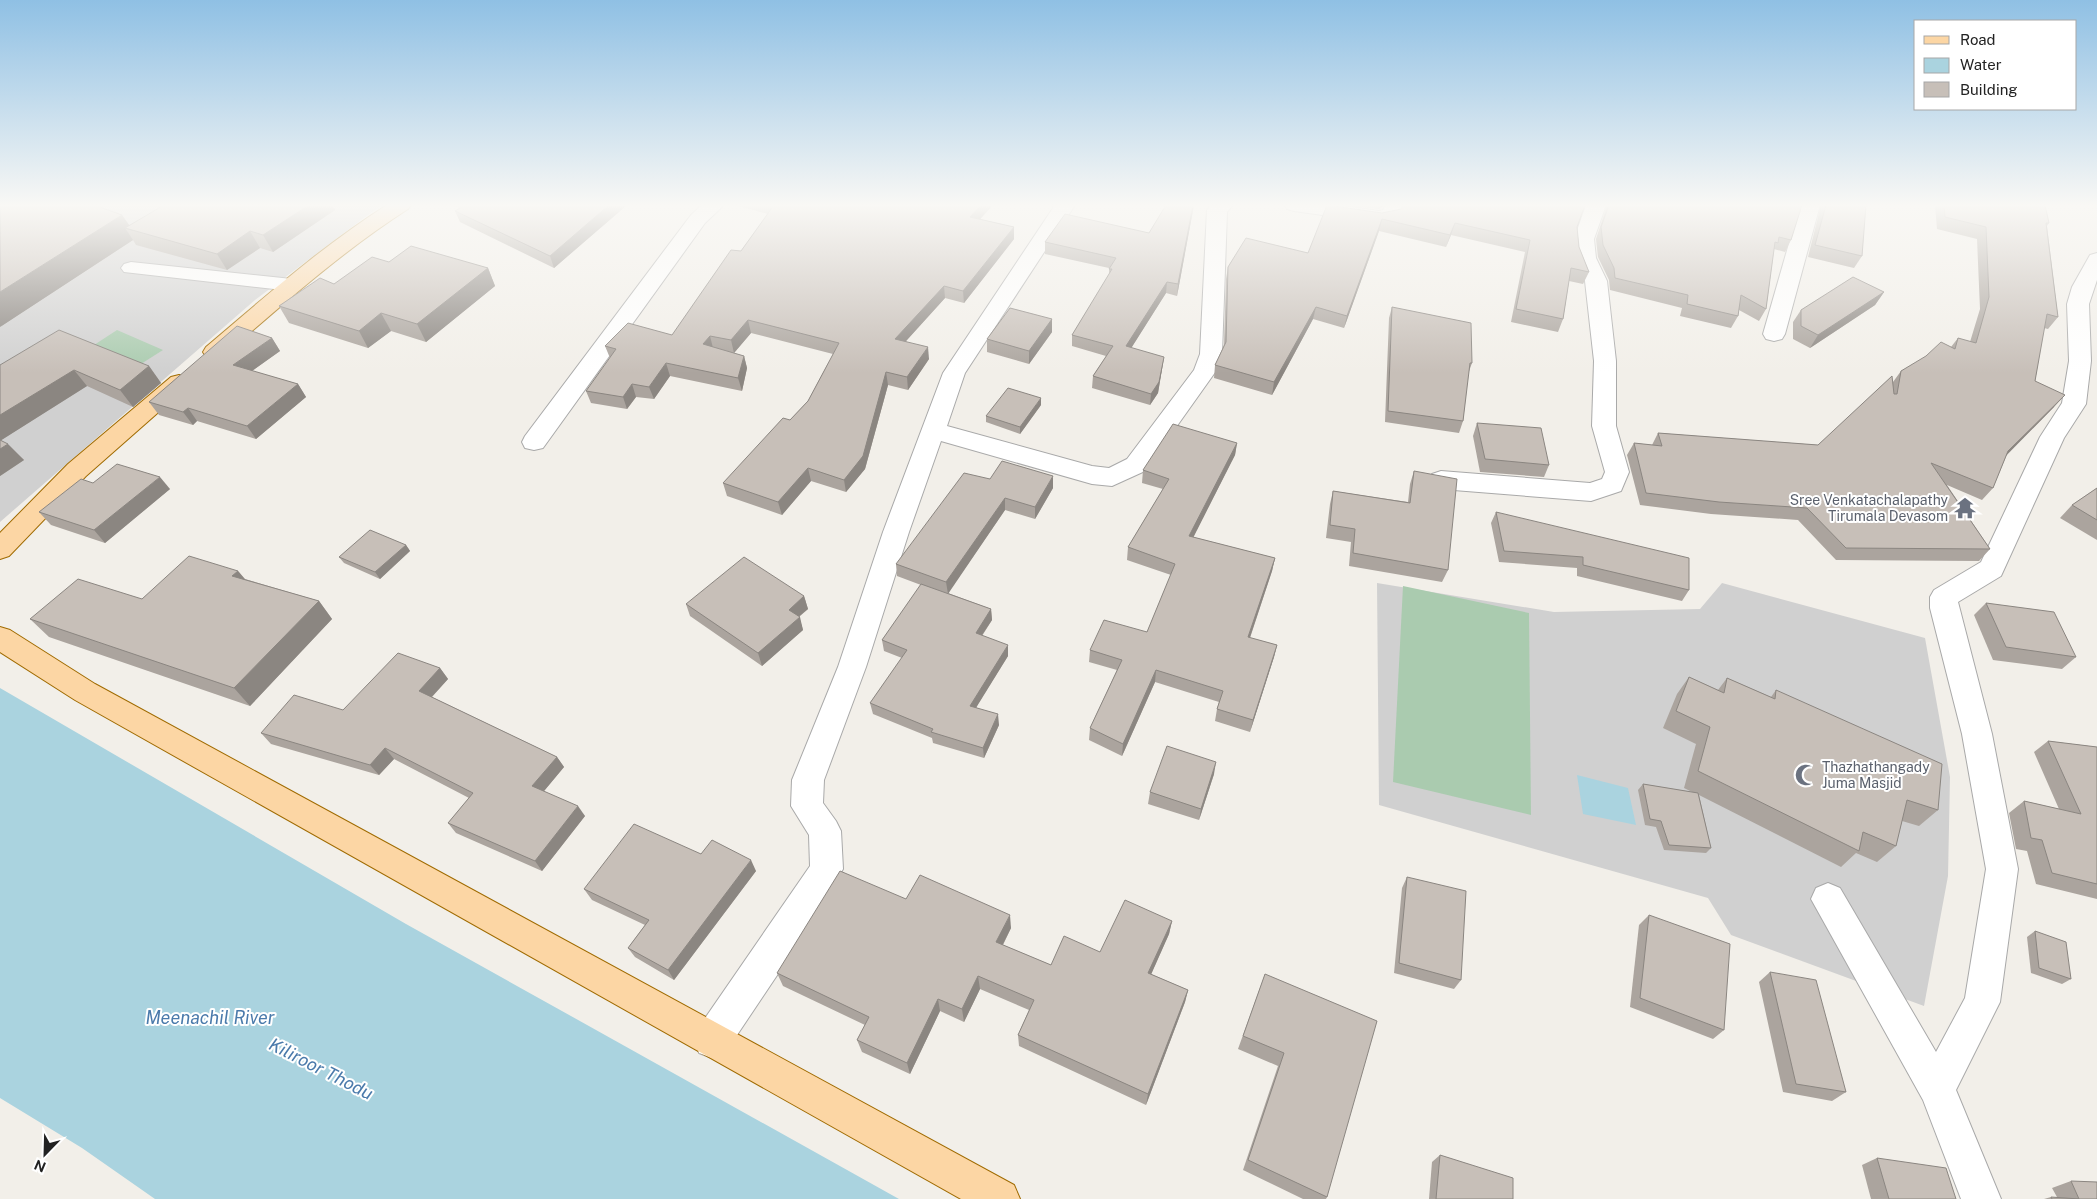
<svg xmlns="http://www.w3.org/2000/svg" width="2097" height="1199" font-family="'Public Sans',sans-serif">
<rect width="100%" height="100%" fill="#f2efe9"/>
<g fill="#d0d0d0">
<polygon points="0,205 381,205 255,300 0,522"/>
<polygon points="1377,583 1554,612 1700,609 1722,583 1925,638 1950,777 1948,876 1924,1006 1731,935 1708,898 1379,805"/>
</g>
<g fill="#aacbaf">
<polygon points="117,330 163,350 133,369 88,349"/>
<polygon points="1403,586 1529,613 1531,815 1393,782"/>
</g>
<g fill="#aad3df">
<polygon points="0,688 406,924 899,1199 155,1199 82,1148 0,1098"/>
<polygon points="1577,775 1628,788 1636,825 1583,814"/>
</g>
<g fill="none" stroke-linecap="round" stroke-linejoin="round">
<g stroke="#a9a9a9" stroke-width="2">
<g id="minor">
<polygon points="702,205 724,205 705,223 543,448 534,450 525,448 522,442 525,436 691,215"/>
<polygon points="1055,205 1075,205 965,373 947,426 1092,466 1109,468 1127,459 1194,370 1200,354 1207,210 1211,205 1233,205 1227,212 1222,354 1216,371 1145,471 1112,486 1092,484 941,441 909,532 866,667 824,780 823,803 836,821 841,831 843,869 812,923 725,1053 712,1058 699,1053 694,1040 699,1027 810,866 809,835 791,806 792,780 838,667 883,532 943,373"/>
<polygon points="1284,205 1336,205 1379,211 1383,210 1386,205 1406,205 1397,219 1379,223 1294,211 1287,209"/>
<polygon points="1586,205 1606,205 1594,239 1596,258 1607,281 1616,361 1616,426 1629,472 1621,491 1591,501 1441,489 1432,486 1428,480 1432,474 1441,471 1590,483 1602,479 1605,472 1592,426 1594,361 1585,281 1576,258 1574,239"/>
<polygon points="1800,205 1820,205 1785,334 1782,339 1774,341 1766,339 1763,334"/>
<polygon points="2097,253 2097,280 2089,304 2091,361 2086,404 2064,438 2001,576 1958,602 1992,734 2018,869 2000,1002 1956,1090 2001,1199 1961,1199 1923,1100 1811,899 1816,888 1828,883 1840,888 1936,1052 1965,998 1986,869 1962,734 1930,608 1930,597 1934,590 1981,562 2040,437 2062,403 2069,361 2067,304 2072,287 2090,255"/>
<polygon points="131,262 292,279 299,281 303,285 299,289 292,291 124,272 121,268 124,264"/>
</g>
</g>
<g stroke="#a06b00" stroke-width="2">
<g id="major">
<path d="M 387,205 L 411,205 L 408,209 C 341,252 282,305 222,357 L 214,359 L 206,357 L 203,352 L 206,347 C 265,297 322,246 387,205 Z"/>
<polygon points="179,375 187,377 191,382 187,387 86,476 9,556 0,559 0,533 68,464 171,377"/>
<polygon points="0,627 10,630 95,684 1014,1185 1020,1199 961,1199 75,700 0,652"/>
</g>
</g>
<use href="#minor" fill="#fff" fill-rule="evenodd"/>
<use href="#major" fill="#fcd6a4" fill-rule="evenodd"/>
</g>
<g fill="#aba49e">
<polygon points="164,205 332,205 335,210 273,252 260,248 227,270 136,245 133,240 0,327 122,215 130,226"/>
<polygon points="451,205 627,205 554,268 460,222 455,211 460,208"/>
<polygon points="739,205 993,205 980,219 1014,227 1014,239 964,303 945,298 906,341 929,359 908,390 888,385 865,469 846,492 811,481 782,515 727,496 723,483 790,420 808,401 833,354 751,333 734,353 744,356 747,368 742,391 670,376 654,399 636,397 627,409 591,403 586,391 610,358 605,346 672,335 741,251 768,214 739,206"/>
<polygon points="1166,205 1194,205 1177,296 1166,293 1131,348 1164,357 1158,393 1150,405 1092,388 1093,376 1106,356 1072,346 1072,335 1109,275 1109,268 1045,254 1045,242 1149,233"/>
<polygon points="1346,205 1384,205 1379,209"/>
<polygon points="1607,205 1802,205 1791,240 1785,252 1774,249 1774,250 1766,309 1759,321 1739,310 1738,316 1731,328 1680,316 1682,308 1610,290 1609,280 1598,257 1596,239"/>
<polygon points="1821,205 1866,205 1862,256 1854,268 1808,257"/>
<polygon points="1935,205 2045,205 2049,223 2047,226 2058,317 2048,329 2044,328 2035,381 2054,407 2007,454 1993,488 1982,500 1947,485 1990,549 1979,561 1836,560 1798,520 1711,514 1640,505 1627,455 1634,443 1652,445 1658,433 1818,445 1893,382 1901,371 1951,347 1958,338 1970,342 1980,309 1977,239 1937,229"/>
<polygon points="1382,213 1577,227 1579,247 1589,272 1583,284 1569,281 1563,319 1558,332 1511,322 1525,252 1451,235 1446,247 1379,231 1344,328 1313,319 1272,395 1214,378 1215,365 1224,345 1226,279 1228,267 1308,253"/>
<polygon points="389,262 488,268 495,286 426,342 391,331 368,348 289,323 279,306"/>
<polygon points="1884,292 1875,305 1810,348 1793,339 1793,322 1801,310"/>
<polygon points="1392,307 1472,363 1468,374 1463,421 1459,433 1385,422 1389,318"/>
<polygon points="1052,319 1052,332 1029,364 987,352 987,339"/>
<polygon points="272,338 280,351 252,371 298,384 306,397 256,439 197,421 193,425 159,415 149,402"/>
<polygon points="0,365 149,366 161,383 133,407 87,386 1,440 24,460 0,476"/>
<polygon points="1041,405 1020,434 986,422 986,416"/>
<polygon points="1477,423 1549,465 1544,477 1480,472 1473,436"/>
<polygon points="1237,443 1235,455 1193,537 1275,558 1272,571 1250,638 1277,645 1274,657 1250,732 1215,721 1217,709 1219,702 1155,682 1122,756 1089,740 1090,728 1117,670 1089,662 1090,650 1147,632 1171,575 1127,560 1128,547 1163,489 1142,483 1143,470"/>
<polygon points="1414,471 1448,570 1442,582 1349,566 1351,542 1326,538 1330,504 1333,491 1408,502 1410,484"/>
<polygon points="990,479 1053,488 1035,519 1005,510 948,593 991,609 992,620 982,636 1008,656 976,707 999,725 984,758 933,743 932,738 873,714 870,703 902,658 884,651 882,640 921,585 897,576 896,564"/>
<polygon points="93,483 170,489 105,543 51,525 39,512"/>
<polygon points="2097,488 2097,540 2060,518 2072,505"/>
<polygon points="1496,512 1689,590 1682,601 1577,576 1577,568 1499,562 1491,523"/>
<polygon points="406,545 410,551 380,579 344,563 339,557"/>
<polygon points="238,571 245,579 319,601 332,619 250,706 49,637 30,619 142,599"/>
<polygon points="804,596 808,609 799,617 803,630 762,666 690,616 686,604"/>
<polygon points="1986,603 2076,657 2062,669 1993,660 1974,615"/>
<polygon points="440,668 448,679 432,697 557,757 564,767 544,791 585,816 542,871 456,833 448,823 469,798 394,759 379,775 271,744 261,733 343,710"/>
<polygon points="1689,677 1718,690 1727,678 1771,697 1776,690 1938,810 1919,826 1902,821 1896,846 1877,862 1856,853 1841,867 1699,795 1711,848 1706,853 1664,850 1656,827 1645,825 1638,790 1643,784 1692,792 1684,788 1696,744 1663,728 1677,694"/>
<polygon points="2048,741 2097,747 2097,899 2036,884 2027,851 2016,849 2009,813 2024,801 2059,809 2034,752"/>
<polygon points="1214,774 1199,820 1148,804 1150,792"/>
<polygon points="701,854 756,871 674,980 635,957 628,948 645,925 592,900 584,889"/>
<polygon points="1407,877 1461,980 1454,989 1394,973 1402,888"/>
<polygon points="906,899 1011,928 1003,945 1051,965 1100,952 1172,921 1169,934 1151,974 1188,990 1185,1002 1146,1105 1019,1046 1018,1035 1029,1010 980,989 964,1022 940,1011 910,1074 862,1052 857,1040 865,1025 783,986 777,973"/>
<polygon points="1649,915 1724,1030 1713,1039 1630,1007 1639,925"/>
<polygon points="2035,931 2071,979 2062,984 2031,973 2027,937"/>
<polygon points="1770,972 1846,1092 1832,1101 1783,1092 1759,982"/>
<polygon points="1265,974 1327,1197 1326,1199 1303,1199 1243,1170 1278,1066 1238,1049"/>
<polygon points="1440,1155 1513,1199 1429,1199 1432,1162"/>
<polygon points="1877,1158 1956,1199 1871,1199 1862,1165"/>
<polygon points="2071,1181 2097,1199 2044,1199 2051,1197 2057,1197 2052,1188"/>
</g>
<g fill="#8b8681">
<polygon points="309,205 332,205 335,210 273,252 263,235"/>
<polygon points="609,205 627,205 554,268 550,256"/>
<polygon points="981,205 993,205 971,229 970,217"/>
<polygon points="1193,205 1194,205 1177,296 1178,284"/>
<polygon points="1380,205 1384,205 1379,209"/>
<polygon points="122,215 133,231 125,228 133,240 0,327 0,292"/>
<polygon points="1382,219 1379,231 1344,328 1347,316"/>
<polygon points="1455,223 1451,235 1446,247 1450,235"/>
<polygon points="1014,227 1014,239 964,303 963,291"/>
<polygon points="250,231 260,248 227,270 217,254"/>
<polygon points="488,268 495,286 426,342 417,324"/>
<polygon points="1167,282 1166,293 1125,358 1126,346"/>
<polygon points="944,286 945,298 897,351 895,339"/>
<polygon points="1884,292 1875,305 1810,348 1818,335"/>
<polygon points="1316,307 1313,319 1272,395 1274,382"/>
<polygon points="381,313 391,331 368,348 359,331"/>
<polygon points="1052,319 1052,332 1029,364 1029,351"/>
<polygon points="748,320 751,333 734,353 731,340"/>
<polygon points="710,336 713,348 703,344"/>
<polygon points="272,338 280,351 242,378 233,365"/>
<polygon points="928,347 929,359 908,390 907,377"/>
<polygon points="744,356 747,368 742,391 738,378"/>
<polygon points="1164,357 1158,393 1150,405 1151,394"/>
<polygon points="666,363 670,376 654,399 649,387"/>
<polygon points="149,366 161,383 133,407 120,390"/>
<polygon points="74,370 87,386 0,441 0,415"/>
<polygon points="886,372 888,385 865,469 846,492 844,480"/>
<polygon points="298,384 306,397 256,439 247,426"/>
<polygon points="632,384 636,397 627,409 623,397"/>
<polygon points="2065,395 2054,407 1998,464 2008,451"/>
<polygon points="1041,398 1041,405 1020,434 1020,427"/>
<polygon points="188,408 197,421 193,425 183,412"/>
<polygon points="1237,443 1235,455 1188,548 1189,536"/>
<polygon points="8,444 24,460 0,476 0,449"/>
<polygon points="808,468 811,481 782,515 778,502"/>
<polygon points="1053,476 1053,488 1035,519 1035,507"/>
<polygon points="160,477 170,489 105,543 94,530"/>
<polygon points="1005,498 1005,510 948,594 946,582"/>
<polygon points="406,545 410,551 380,579 375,572"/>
<polygon points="1275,558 1272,571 1246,649 1248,637"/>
<polygon points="238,571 253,589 232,576"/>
<polygon points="804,596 808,609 792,622 789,610"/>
<polygon points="319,601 332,619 250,706 234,688"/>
<polygon points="991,609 992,620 976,644 976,633"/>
<polygon points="800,617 803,630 762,666 758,653"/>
<polygon points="1008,645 1008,656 971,716 970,706"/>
<polygon points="1277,645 1274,657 1250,732 1253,720"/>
<polygon points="440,668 448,679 427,702 419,691"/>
<polygon points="1156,670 1155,682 1122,756 1123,744"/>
<polygon points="998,714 999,725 984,758 983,748"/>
<polygon points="385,748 394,759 379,775 370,765"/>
<polygon points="557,757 564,767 539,797 532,786"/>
<polygon points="1216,762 1214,774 1199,820 1201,809"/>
<polygon points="578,806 585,816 542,871 535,861"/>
<polygon points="751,860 756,871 674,980 668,970"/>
<polygon points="1010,915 1011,928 997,956 996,942"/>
<polygon points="1172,921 1169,934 1146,986 1148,973"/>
<polygon points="978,976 980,989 964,1022 962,1009"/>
<polygon points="1188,990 1185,1002 1146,1105 1148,1094"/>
<polygon points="938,999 940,1011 910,1074 907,1063"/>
</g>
<g fill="#c7bfb8" stroke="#8b8681">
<polygon points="0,205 94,205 122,215 0,292"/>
<polygon points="164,205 309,205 263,235 250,231 217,254 125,228"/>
<polygon points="465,205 609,205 550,256 455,211"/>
<polygon points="774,205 981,205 970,217 1014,227 963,291 944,286 895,339 928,347 907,377 886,372 863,456 844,480 808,468 778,502 723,483 783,418 790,420 808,401 839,343 748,320 731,340 710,336 703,344 744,356 738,378 666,363 649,387 632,384 623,397 586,391 616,349 605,346 628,323 672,335 731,250 741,251"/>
<polygon points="1166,205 1193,205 1178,284 1167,282 1126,346 1164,357 1159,382 1151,394 1093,376 1113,346 1072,335 1112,269 1109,269 1116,258 1045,242 1065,214 1149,233"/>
<polygon points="1327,205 1382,213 1401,209 1403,205 1585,205 1577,227 1579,247 1589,272 1571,268 1563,319 1516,309 1530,240 1455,223 1450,235 1382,219 1347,316 1316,307 1274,382 1215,365 1226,342 1228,267 1246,238 1308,253"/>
<polygon points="1609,205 1802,205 1791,240 1779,237 1778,243 1775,242 1766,309 1741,295 1738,316 1687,304 1688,295 1615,278 1614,268 1603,245 1601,227"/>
<polygon points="1826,205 1866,205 1862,256 1815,245"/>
<polygon points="1944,205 2045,205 2049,223 2046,223 2058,317 2047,314 2035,381 2065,395 2008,451 1993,488 1931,463 1990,549 1846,548 1807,508 1719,502 1646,493 1634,443 1662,446 1658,433 1818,445 1892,376 1894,394 1897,394 1901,371 1926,356 1941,342 1955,349 1958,338 1976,343 1989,297 1986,227 1945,217"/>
<polygon points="411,246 488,268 417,324 381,313 359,331 279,306 320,278 334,284 372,257 389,262"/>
<polygon points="1853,277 1884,292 1818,335 1801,326 1801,310"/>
<polygon points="1392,307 1471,323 1472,363 1470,363 1463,421 1388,411"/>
<polygon points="1010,308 1052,319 1029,351 987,339"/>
<polygon points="237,326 272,338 233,365 298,384 247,426 188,408 183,412 149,402"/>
<polygon points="59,330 149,366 120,390 74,370 0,415 0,365"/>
<polygon points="1008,388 1041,398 1020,427 986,416"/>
<polygon points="1477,423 1541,428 1549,465 1485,459"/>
<polygon points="1173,424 1237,443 1189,536 1275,558 1248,637 1277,645 1253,720 1217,709 1223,691 1156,670 1123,744 1090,728 1122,660 1090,650 1104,620 1147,632 1175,564 1128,547 1169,479 1143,470"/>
<polygon points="0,440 8,444 0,449"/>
<polygon points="1002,461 1053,476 1035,507 1005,498 946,582 896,564 964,473 990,479"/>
<polygon points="117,464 160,477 94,530 39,512 81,479 93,483"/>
<polygon points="1414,471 1457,479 1448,570 1353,553 1355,529 1330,525 1333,491 1410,503"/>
<polygon points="2097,488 2097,520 2072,505"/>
<polygon points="1496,512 1689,558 1689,590 1583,565 1583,557 1504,551"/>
<polygon points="370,530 406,545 375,572 339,557"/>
<polygon points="189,556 238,571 232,576 319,601 234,688 30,619 78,579 142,599"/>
<polygon points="744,557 804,596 789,610 800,617 758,653 686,604"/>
<polygon points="921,584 991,609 976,633 1008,645 970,706 998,714 983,748 931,732 933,729 870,703 907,650 882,640"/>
<polygon points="1986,603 2054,612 2076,657 2006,647"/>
<polygon points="398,653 440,668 419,691 557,757 532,786 578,806 535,861 448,823 473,793 385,748 370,765 261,733 294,695 343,710"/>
<polygon points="1689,677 1724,693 1727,678 1775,699 1776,690 1942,764 1938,810 1907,800 1896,846 1863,832 1859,851 1698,771 1710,727 1676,711"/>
<polygon points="2048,741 2097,747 2097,884 2052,873 2042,840 2031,838 2024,801 2081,814"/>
<polygon points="1167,746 1216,762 1201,809 1150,792"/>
<polygon points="1643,784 1698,793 1711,848 1669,845 1661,821 1650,819"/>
<polygon points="634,824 701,854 712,840 751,860 668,970 628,948 649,920 584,889"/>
<polygon points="840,871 906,899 920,875 1010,915 996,942 1051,965 1064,936 1100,952 1125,900 1172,921 1148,973 1188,990 1148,1094 1018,1035 1034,1000 978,976 962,1009 938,999 907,1063 857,1040 869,1017 777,973"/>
<polygon points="1407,877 1466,891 1461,980 1399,963"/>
<polygon points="1649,915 1730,944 1724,1030 1640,998"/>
<polygon points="2035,931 2066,942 2071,979 2039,968"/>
<polygon points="1770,972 1816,980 1846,1092 1796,1084"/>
<polygon points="1265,974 1377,1021 1327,1197 1248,1160 1284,1053 1243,1036"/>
<polygon points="1440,1155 1513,1178 1513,1199 1436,1199"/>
<polygon points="1877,1158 1946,1168 1956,1199 1889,1199"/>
<polygon points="2071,1181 2097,1182 2097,1199 2052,1199 2051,1197 2079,1199"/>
</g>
<linearGradient id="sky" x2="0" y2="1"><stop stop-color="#8fc0e4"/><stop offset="0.55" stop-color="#f9f8f5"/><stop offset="1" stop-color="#f9f8f5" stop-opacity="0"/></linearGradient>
<rect width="2097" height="373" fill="url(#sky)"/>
<defs>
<g id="temple-bare" transform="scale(1.725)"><path d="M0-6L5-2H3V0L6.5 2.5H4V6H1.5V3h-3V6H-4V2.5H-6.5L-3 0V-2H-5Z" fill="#6b7280" stroke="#fff" stroke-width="2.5" paint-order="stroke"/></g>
<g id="mosque-bare" transform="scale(1.725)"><path d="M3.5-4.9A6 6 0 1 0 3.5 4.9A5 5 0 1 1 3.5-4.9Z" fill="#6b7280" stroke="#fff" stroke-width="2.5" paint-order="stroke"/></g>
</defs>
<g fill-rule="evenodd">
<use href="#temple-bare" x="1965" y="508"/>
<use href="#mosque-bare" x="1806" y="775"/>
</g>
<g text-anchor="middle" stroke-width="4" stroke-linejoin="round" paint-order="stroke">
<g font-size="14" fill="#5b616d" stroke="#fff" text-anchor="end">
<text x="1948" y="505">Sree Venkatachalapathy<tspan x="1948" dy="16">Tirumala Devasom</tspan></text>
<text x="1822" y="772" text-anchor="start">Thazhathangady<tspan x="1822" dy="16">Juma Masjid</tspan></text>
</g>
<g font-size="18" font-style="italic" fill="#4a7aab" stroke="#fff">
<text x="210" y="1024">Meenachil River</text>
<text transform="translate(321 1069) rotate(27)" y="6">Kiliroor Thodu</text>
</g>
</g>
<rect x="1914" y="20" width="162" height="90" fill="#ffffff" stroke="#a7a7a7"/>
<rect x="1924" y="36" width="25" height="8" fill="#fcd6a4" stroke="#a7a7a7"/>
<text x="1960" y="45" font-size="15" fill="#222222">Road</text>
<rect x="1924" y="58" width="25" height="15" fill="#aad3df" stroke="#a7a7a7"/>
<text x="1960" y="70" font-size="15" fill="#222222">Water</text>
<rect x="1924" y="82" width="25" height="15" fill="#c7bfb8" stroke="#a7a7a7"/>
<text x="1960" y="95" font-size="15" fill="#222222">Building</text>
<g transform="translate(45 1154) rotate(203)" stroke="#ffffff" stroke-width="4" paint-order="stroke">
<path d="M0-4L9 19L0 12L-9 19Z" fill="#222222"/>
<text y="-8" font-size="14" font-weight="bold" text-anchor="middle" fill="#222222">N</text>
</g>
</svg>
